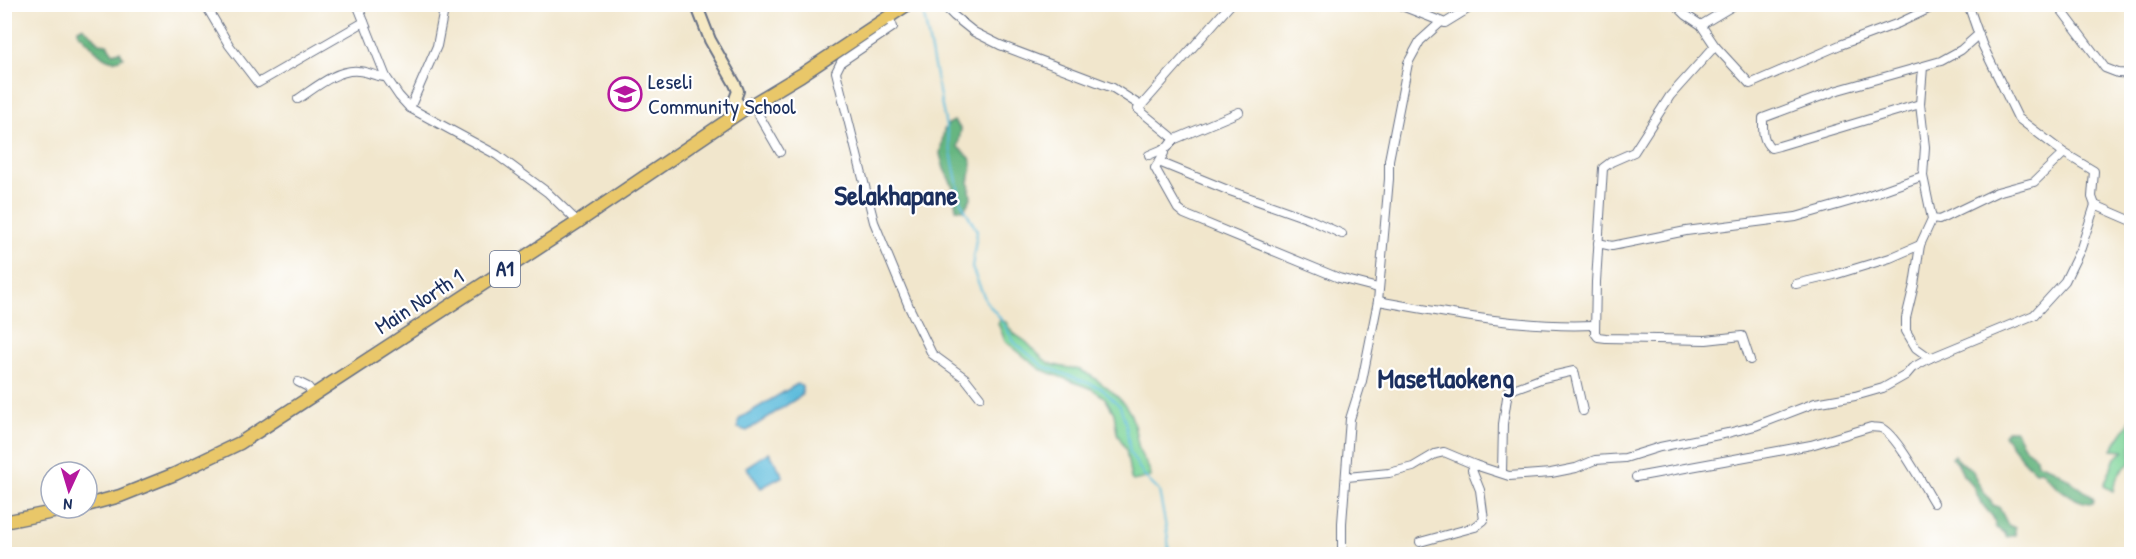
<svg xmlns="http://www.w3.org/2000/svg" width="2136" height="559" font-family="'Patrick Hand',sans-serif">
<rect width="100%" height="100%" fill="#fff"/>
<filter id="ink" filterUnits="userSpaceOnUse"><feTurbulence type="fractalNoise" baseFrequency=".0167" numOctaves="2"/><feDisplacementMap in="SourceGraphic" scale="12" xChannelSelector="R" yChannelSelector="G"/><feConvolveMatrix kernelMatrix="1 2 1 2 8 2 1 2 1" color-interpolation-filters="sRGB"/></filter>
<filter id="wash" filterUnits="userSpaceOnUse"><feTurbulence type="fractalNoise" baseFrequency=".008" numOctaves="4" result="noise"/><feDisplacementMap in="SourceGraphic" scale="24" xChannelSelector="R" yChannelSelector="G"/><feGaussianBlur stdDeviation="1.35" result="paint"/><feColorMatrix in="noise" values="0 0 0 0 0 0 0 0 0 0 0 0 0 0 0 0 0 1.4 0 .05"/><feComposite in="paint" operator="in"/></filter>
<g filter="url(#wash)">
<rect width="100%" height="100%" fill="#f1e6cc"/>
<g fill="#7dd498" stroke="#4c827b" stroke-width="1.5">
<path d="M 1000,320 L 1006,322 C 1012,334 1015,334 1025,341 C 1033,348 1039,357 1049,363 C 1059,368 1071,367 1080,370 C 1092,375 1121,397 1127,408 C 1136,421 1135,437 1140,452 C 1143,461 1151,467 1151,477 L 1133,481 L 1131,479 L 1126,450 L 1117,433 L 1114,413 L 1105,398 L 1092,389 L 1040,369 L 1005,341 L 998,323 Z"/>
<path d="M 2131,418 L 2131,462 C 2121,470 2115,478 2113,491 L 2104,486 L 2115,458 L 2124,451 L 2112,450 C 2118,437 2126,430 2131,418 Z"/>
</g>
<g fill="#66b680" stroke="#40726f" stroke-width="1.5">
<path d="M 82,27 L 94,36 L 99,43 L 107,44 L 113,53 L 120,51 L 123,57 C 105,70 92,43 78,33 L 78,29 Z"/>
<polygon points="954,121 961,129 958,147 970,158 972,164 969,183 971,198 964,210 956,209 953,187 944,169 940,154 944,130 948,124"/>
<path d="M 2008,430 L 2015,430 L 2026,449 L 2036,457 L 2037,463 L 2054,469 L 2090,495 L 2094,500 L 2093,503 C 2075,504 2052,484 2041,470 L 2035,471 C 2023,461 2013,448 2004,435 Z"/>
<polygon points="1955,455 1959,462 1972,469 1978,483 1993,505 1999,507 2008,525 2015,528 2015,535 2007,537 2004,532 1996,528 1993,517 1981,503 1973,486 1963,475 1958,464 1952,458"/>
</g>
<g fill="#5dbcdc" stroke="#3c769d" stroke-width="1.5">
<polygon points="797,384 802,386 802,395 747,431 738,428 738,423 740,418"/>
<polygon points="769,452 783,476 761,488 746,467"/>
</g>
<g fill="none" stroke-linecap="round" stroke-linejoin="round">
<polyline stroke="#5dbcdc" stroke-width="2" points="924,16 961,202 977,231 972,268 986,301 1000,318 1015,343 1043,366 1101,388 1120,406 1126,424 1130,453 1145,477 1159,491 1168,538 1169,554"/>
</g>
</g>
<g filter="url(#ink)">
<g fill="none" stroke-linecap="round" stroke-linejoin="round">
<g stroke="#666f84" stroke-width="10">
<g id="street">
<polyline points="205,4 229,45 258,83 364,22"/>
<polyline points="357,4 386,77 399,96 410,108 497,155 547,192 578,222"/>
<polyline points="942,4 954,16 974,32 1000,45 1113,88 1141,106 1231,4"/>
<polyline points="1397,4 1445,23 1476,4"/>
<polyline points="1675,4 1686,15 1701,25 1715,46 1750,84 1840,45 1899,23 1939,4"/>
<polyline points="1968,4 1982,44 2018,118 2064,153 2094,171 2092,197 2095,205"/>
<polyline points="2057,4 2105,68 2118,73 2132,74"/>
<polyline points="889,17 893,27 841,62 836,72 874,222 910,309 932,354 965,378 980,397"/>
<polyline points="1701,25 1736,4"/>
<polyline points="1715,46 1670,96 1634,152 1611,162 1603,168 1596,282 1595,333 1598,337 1606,338 1706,340 1742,336 1750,360"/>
<polyline points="1923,67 1920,104 1925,147 1923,176 1932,219 1920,245 1914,285 1906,318 1906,331 1916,348 1930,358"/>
<path d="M 298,99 C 315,88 337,69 358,71 C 367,71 376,77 386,77"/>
<path d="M 1920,104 L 1779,146 L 1771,148 C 1762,140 1763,130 1763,118 L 1838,90 L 1941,61 L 1961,50 L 1979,34"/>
<polyline points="753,105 780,152"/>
<polyline points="1141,106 1138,109 1171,136 1173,140"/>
<polyline points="410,108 437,46 445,4"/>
<polyline points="1163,149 1164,153 1159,162 1230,191 1309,219 1342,234"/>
<polyline points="1149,155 1168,147 1173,140 1239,112"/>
<polyline points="1159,162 1155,168 1178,209 1184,214 1339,278 1378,288"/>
<polyline points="1932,219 1939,220 1997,192 2034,182 2064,153"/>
<polyline points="1598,243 1612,246 1686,231 1796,217 1858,199 1923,176"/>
<polyline points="1796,284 1834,275 1890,258 1920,245"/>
<path d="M 1378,301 C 1449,314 1522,328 1594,325"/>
<polyline points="298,382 308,387 314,395"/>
<polyline points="1502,473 1503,424 1508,391 1543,378 1574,371 1583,411"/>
<polyline points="1347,477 1389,473 1413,467 1435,454 1444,452 1475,465 1509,476 1551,473 1576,468 1595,460 1625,458 1660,447 1728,433 1755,426 1815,403 1855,396 1883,388 1906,375 1912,368 1930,358 2034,315 2065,281 2081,248 2095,205 2132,221"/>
<path d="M 1636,477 L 1811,445 L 1871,427 C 1874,428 1878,427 1881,428 C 1897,435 1924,487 1934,503"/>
<polyline points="1420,542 1475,527 1484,520 1480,490 1472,470 1475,465"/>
<polyline points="1342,554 1342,523 1350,419 1362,381 1378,301 1389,179 1389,160 1408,63 1420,41 1441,22"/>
</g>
</g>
<g stroke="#666f84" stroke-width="14">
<polyline id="secondary" points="696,4 710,40 735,84 738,91 735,99 743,110"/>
</g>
<g stroke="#666f84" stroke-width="15">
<g id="primary">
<polyline points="87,505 120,496 175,474 240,443 578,222 743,110 801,75 908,4"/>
<polyline points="4,522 73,508"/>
</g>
</g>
<use href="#street" stroke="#fff" stroke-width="8"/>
<use href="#secondary" stroke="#f6e9c3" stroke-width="10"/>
<use href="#primary" stroke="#e9c769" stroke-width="12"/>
</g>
</g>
<defs>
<g id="school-ring" transform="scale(1.725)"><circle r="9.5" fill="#fff" stroke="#b5179e" stroke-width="1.5"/><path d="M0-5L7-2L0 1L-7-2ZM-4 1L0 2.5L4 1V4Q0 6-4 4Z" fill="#b5179e"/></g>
</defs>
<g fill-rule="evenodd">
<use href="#school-ring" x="625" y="94"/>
</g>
<g text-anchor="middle" stroke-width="4.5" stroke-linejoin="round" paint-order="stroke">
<rect fill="#fff" stroke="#5f6d8e" stroke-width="1.5" x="490" y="251" width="30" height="36" rx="4.5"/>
<g font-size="21" font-weight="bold" fill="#1b2f5e">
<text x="505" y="276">A1</text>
</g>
<g font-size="22" fill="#1b2f5e" stroke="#fff" text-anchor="start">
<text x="648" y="89">Leseli<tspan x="648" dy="25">Community School</tspan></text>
</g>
<g font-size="22" fill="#1b2f5e" stroke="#fff">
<text transform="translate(419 301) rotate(-33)" y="8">Main North 1</text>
</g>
<g font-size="28" font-weight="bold" fill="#1b2f5e" stroke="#fff">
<text x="896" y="205">Selakhapane</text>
<text x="1446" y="388">Masetlaokeng</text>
</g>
</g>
<rect width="2136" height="559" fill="none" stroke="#fff" stroke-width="24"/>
<g transform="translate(69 490) rotate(184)"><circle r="28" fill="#ffffff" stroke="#a4acbf" stroke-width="1.5"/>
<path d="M0-4.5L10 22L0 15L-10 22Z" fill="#b5179e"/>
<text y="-9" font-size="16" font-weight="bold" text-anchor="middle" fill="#1b2f5e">N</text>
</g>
</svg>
